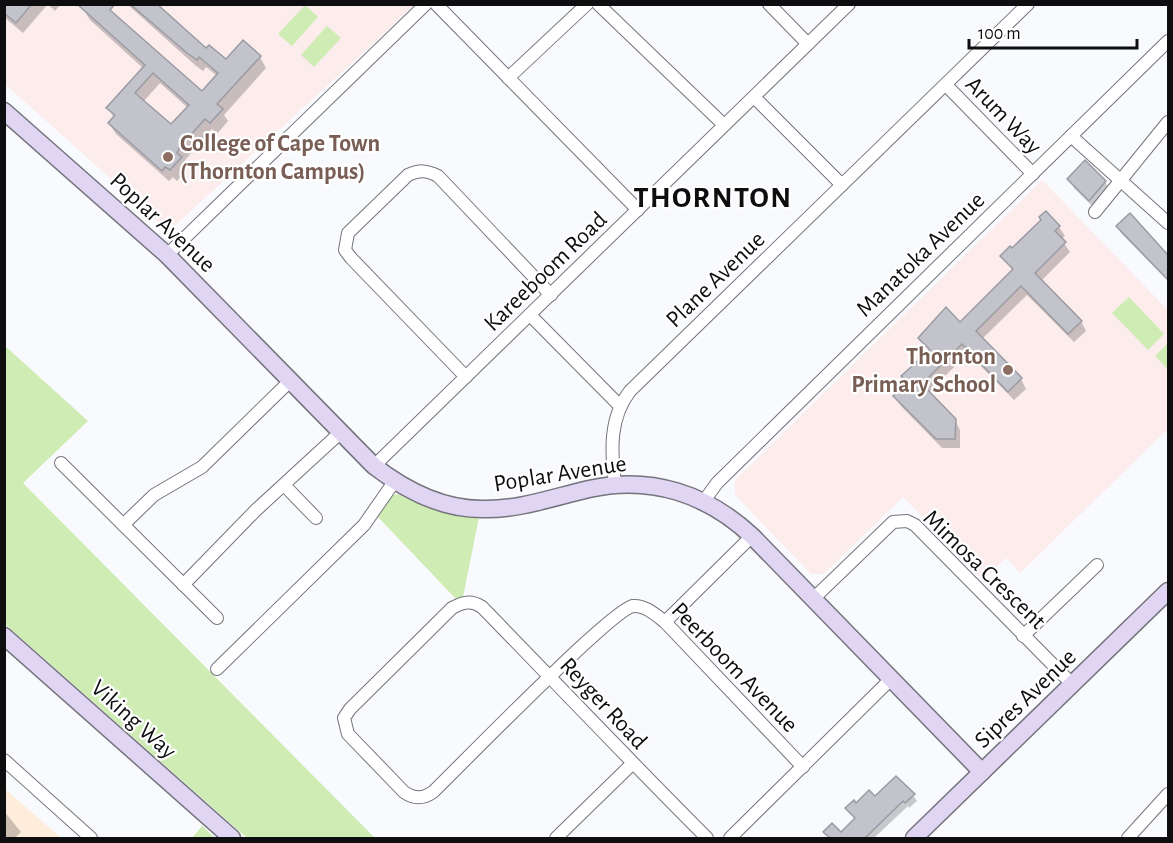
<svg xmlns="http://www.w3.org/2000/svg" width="1173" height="843" font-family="'Alegreya Sans',sans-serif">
<rect width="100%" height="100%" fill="#f9fafd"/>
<polygon fill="#feeddb" points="4,789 5,789 61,838 5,838"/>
<g fill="#fcecec">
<polygon points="5,5 415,5 169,231 5,84"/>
<polygon points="1042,180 1168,310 1168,429 1020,573 1006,558 983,580 903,497 824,574 811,574 735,495 735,480"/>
</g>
<g fill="#ceecb3">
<polygon points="305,5 318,17 292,46 278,34"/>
<polygon points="327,26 341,38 314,67 301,55"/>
<polygon points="1129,297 1164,334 1148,350 1112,313"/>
<polygon points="1168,343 1168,370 1155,356"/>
<polygon points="4,345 88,421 23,483 375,838 247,838 5,624"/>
<polygon points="397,494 436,510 479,517 463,597 456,599 377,516 390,496"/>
<polygon points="202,826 215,838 192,838"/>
</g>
<g fill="#0003" fill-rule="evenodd">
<polygon points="4,4 48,4 23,33 4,17"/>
<polygon points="48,4 61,4 55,11"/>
<path d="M 127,4 L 155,4 L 206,51 L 226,61 L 260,57 L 266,68 L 224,115 L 228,121 L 217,134 L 212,129 L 186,159 L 184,163 L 187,169 L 177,181 L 173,177 L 169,181 L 116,134 L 109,123 L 114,118 L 108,108 L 144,69 L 90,20 L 83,9 L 203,93 L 217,76 L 206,67 L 203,71 L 195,65 ZM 160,83 L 188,108 L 171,127 L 143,102 Z"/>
<polygon points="1069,179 1105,182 1111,191 1095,209 1074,188"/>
<polygon points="1130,215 1168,256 1168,281 1121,233 1118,227"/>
<polygon points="1059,227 1065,236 1061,239 1070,252 1041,281 1081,321 1086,331 1074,342 1027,295 982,339 1021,379 1026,389 1014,400 968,353 928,393 955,420 960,430 960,448 942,448 901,406 895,396 907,384 903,377 930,352 920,338 960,324 1013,271 1002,256"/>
<polygon points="913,795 917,801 909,808 908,806 874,838 829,838 825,832 841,834 856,820 847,808 875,798"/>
<polygon points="4,811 21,832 15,838 4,838"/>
</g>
<g fill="#c3c3cc" stroke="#9a9ba3" stroke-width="1.5" fill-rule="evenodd">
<polygon points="4,4 32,4 16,23 4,13"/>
<path d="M 77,4 L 115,4 L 110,10 L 202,91 L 218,73 L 199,57 L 197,60 L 187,53 L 130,4 L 157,4 L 206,48 L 209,45 L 226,59 L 243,40 L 261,56 L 217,104 L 223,109 L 210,123 L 205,119 L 180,147 L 177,153 L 182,157 L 170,170 L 165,167 L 162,171 L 108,123 L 115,115 L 106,108 L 145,65 ZM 153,73 L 189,105 L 171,124 L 135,93 Z"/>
<polygon points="1085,160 1106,181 1089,201 1067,179"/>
<polygon points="1046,211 1060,226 1055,231 1066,242 1035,273 1082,321 1068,334 1021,286 976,331 1022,378 1008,392 962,344 922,384 956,419 955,439 936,439 893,396 907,382 901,376 930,350 918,338 946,307 960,322 1013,269 1000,256 1010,246 1012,248 1041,220 1039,217"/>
<polygon points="1130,213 1168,255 1168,280 1116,226"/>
<polygon points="896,776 915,794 905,803 903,801 865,838 830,838 823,832 832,823 841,832 855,818 845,808 854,800 856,803 869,790 875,796"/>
</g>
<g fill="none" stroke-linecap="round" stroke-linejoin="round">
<g stroke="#74747d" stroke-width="14">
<g id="street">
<polyline points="436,4 638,210"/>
<polyline points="598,4 724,125"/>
<polyline points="769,4 808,44"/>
<polyline points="508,78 587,4"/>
<polyline points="946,85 1033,174"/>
<polyline points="754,97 842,185"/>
<polyline points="1071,136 1168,223"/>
<polyline points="1095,212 1168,122"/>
<polyline points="167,255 426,4"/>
<polyline points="530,315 620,406"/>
<path d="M 466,377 L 351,258 L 345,250 L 348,233 L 408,175 C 420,170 426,170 438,176 L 551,295"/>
<polyline points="61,463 217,618"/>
<polyline points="374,466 849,4"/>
<path d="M 615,484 C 611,451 609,418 630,391 L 1028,4"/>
<polyline points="284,485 316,518"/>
<polyline points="704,501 717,483 1168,41"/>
<polyline points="123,525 154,495 202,467 290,381"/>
<polyline points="183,585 256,510 341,432"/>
<polyline points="813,599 893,522 907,521 915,525 1072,684"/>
<polyline points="665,622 752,536"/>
<polyline points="1023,636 1097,565"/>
<polyline points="217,669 364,525 394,482"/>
<polyline points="4,760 91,838"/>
<polyline points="556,838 632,764"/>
<path d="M 707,838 C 631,762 557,684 482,607 C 471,600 463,602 452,608 L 350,709 L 344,718 L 348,734 L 404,792 C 414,799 423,799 433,792 C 460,766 611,610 633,606 C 645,605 656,615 665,622 L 803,767"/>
<polyline points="730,838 891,679"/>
<polyline points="1128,838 1168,794"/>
</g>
</g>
<g stroke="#74747d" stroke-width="19">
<g id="secondary">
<path d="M 4,111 L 167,255 L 374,466 C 405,490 442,509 482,509 C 519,510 554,497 589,489 C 651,475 707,494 752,536 L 982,772"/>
<polyline points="4,636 232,838"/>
<polyline points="914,838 1168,591"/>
</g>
</g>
<use href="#street" stroke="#fff" stroke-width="12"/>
<use href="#secondary" stroke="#e0d5f2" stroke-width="16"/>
</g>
<g fill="#8d6e63" stroke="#fff" stroke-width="2">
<circle cx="168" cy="157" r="6"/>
<circle cx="1008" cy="370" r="6"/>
</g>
<g text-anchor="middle" stroke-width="4.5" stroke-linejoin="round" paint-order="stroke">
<g font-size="24" fill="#0e0e11" stroke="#fff">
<text transform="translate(1004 115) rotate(46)" y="8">Arum Way</text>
<text transform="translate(163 222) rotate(43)" y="8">Poplar Avenue</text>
<text transform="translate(920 254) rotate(-44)" y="8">Manatoka Avenue</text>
<text transform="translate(545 271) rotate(-44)" y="8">Kareeboom Road</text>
<text transform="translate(715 279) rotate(-44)" y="8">Plane Avenue</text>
<text transform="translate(560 473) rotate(-9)" y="8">Poplar Avenue</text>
<text transform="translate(985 569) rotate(44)" y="8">Mimosa Crescent</text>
<text transform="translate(735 667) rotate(46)" y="8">Peerboom Avenue</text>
<text transform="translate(1025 698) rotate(-44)" y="8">Sipres Avenue</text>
<text transform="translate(604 703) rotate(47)" y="8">Reyger Road</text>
<text transform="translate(134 719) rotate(42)" y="8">Viking Way</text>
</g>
<g font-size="24" font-weight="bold" fill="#785e54" stroke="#fff" text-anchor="start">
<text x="180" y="151">College of Cape Town<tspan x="180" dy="28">(Thornton Campus)</tspan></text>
<text x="996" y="364" text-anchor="end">Thornton<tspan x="996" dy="28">Primary School</tspan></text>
</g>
<g font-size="30" font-weight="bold" letter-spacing="1.5" fill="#0e0e11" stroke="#fff">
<text x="713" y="207">THORNTON</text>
</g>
</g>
<rect width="1173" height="843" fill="none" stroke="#0e0e11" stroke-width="12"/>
<path d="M969 39v9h168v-9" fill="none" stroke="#0e0e11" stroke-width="3"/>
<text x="978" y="39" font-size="18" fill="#0e0e11" stroke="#ffffff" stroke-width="4.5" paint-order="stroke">100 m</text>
</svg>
